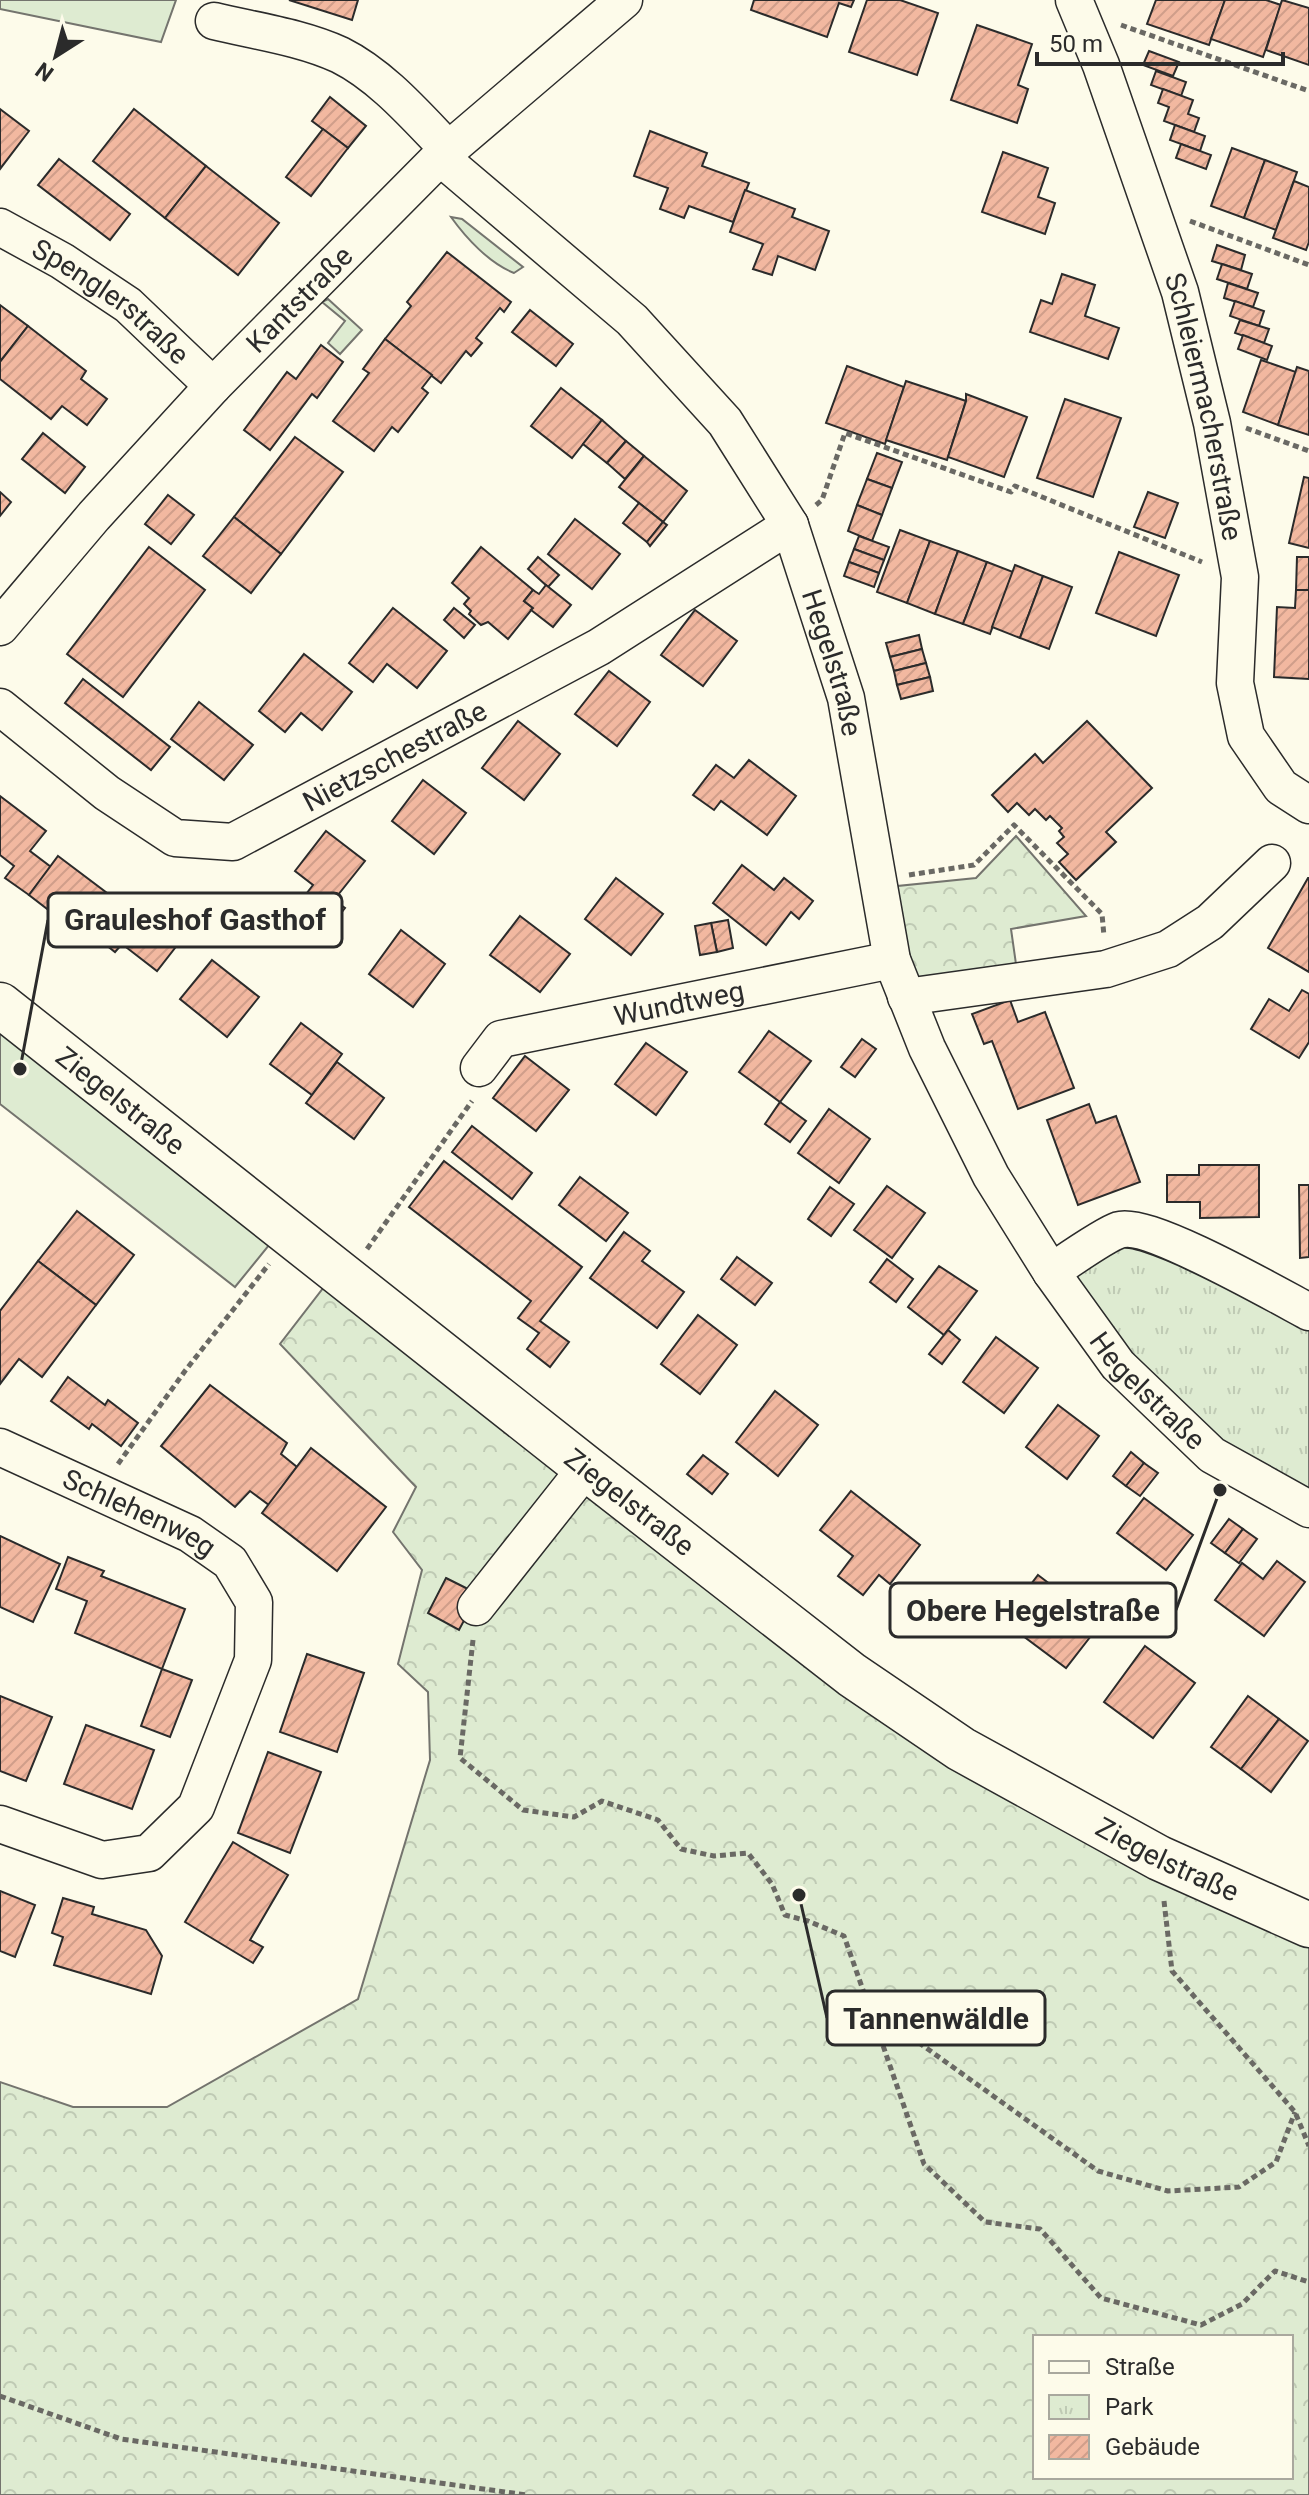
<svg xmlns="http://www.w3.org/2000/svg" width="1309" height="2495" font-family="Roboto,sans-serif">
<defs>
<pattern id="forest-crowns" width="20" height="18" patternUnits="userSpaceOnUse" patternTransform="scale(2)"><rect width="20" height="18" fill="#deebd1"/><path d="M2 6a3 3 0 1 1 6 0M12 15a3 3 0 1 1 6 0" fill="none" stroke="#bfcab4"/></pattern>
<pattern id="park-tufts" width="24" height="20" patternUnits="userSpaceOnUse" patternTransform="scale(2)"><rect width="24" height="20" fill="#deebd1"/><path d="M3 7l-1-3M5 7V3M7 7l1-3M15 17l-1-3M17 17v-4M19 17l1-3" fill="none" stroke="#bfcab4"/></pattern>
<pattern id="building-hatch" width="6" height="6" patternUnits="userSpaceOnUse" patternTransform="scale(2)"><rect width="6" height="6" fill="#f2b8a0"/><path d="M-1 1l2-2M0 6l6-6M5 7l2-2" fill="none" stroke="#d09e8a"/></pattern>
</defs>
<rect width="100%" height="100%" fill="#fdfbea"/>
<g fill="#deebd1" stroke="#74746e" stroke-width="2">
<polygon points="0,0 176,0 161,42 0,9"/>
<path d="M 451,217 L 462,219 L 523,267 L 514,273 C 489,263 466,238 451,217 Z"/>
<polygon points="328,299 362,330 340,354 328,343 345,321 322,302"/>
<polygon points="0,1023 274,1239 235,1287 0,1104"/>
</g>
<g fill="url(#forest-crowns)" stroke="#74746e" stroke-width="2" fill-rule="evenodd">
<polygon points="1016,836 1086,916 1011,929 1017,971 914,988 888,887 976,878"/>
<path d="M 324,1287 L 586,1494 L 1309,1943 L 1309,2495 L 0,2495 L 0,2082 L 73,2107 L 167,2107 L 358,1999 L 430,1760 L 428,1692 L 398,1664 L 422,1570 L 393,1532 L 416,1487 L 280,1344 ZM 1035,2337 L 1291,2337 L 1291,2477 L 1035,2477 Z"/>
</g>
<polygon fill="url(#park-tufts)" stroke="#74746e" stroke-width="2" points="1120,1229 1309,1312 1309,1509 1212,1455 1051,1272"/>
<g fill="url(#building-hatch)" stroke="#2b2b2b" stroke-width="2">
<polygon points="289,0 358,0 352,20"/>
<polygon points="754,0 854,0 851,7 839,3 827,37 751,10"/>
<polygon points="867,0 900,0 938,13 917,75 849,52"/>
<polygon points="1156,0 1225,0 1209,45 1147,24"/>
<polygon points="1225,0 1266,0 1281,5 1263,57 1211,39"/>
<polygon points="1282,0 1309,8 1309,65 1266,50"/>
<polygon points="977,25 1032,44 1018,85 1028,89 1017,123 951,100"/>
<polygon points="1149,51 1179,62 1173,76 1143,65"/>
<polygon points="1156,71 1186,82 1181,96 1151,85"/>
<polygon points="1163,89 1193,100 1188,114 1199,118 1194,132 1164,121 1169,107 1158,103"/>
<polygon points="330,97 366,126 348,148 312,121"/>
<polygon points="0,109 29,131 0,169"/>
<polygon points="134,109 206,166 165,218 93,161"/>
<polygon points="1175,125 1205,136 1200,151 1170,140"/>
<polygon points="323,129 348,148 311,196 286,177"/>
<polygon points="650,131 707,153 702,166 749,183 733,222 689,206 684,218 660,209 668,188 634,176"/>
<polygon points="1181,144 1211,155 1206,169 1176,158"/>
<polygon points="1232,148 1265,160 1244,218 1211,206"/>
<polygon points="1003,152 1048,168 1038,197 1055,203 1045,234 982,212"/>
<polygon points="59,159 130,214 110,240 38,185"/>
<polygon points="1265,160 1297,172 1276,230 1244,218"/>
<polygon points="206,166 279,223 238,275 165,218"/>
<polygon points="1294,181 1309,187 1309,242 1306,250 1273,238"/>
<polygon points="745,190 795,209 792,217 829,231 815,270 778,256 772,275 753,269 763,244 730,232"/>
<polygon points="1217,245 1245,255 1241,270 1212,261"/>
<polygon points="447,252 511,302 504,312 500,308 476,338 482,343 471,356 466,351 441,383 385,339 411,306 407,302"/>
<polygon points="1222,264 1252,274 1247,289 1217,279"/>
<polygon points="1062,274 1095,285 1085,316 1119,328 1108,359 1030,332 1041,300 1052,304"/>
<polygon points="1228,283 1258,293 1253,307 1224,298"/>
<polygon points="1235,301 1264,311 1259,326 1230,316"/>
<polygon points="0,305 28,326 0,362"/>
<polygon points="530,310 573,344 556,366 512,332"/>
<polygon points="1240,320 1269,329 1264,343 1235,333"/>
<polygon points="28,326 86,371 81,379 107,399 87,425 62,406 51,419 0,379 0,362"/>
<polygon points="1243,335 1272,346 1267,360 1238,349"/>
<polygon points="385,339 432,375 422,388 428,393 398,432 392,427 374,451 333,421 369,373 363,369"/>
<polygon points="321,345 343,362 317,398 312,394 270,450 244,430 287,372 296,379"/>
<polygon points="1261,360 1296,372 1278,425 1243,412"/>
<polygon points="847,366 904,387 885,444 826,423"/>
<polygon points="1297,367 1309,371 1309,435 1278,425"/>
<polygon points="906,381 966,401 947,460 886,440"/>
<polygon points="561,388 602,420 572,458 531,426"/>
<polygon points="966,394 1027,417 1004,477 948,457 966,401"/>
<polygon points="1065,399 1121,418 1093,497 1037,478"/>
<polygon points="602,420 626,441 607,463 583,444"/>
<polygon points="43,433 85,467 65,493 22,459"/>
<polygon points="295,437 343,472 281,554 234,517"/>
<polygon points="626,441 644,456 625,479 607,463"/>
<polygon points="877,453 902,462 892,488 867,479"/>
<polygon points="644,456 687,491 663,522 619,487"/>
<polygon points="1304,477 1309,478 1309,548 1289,543"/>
<polygon points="867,479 892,488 882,515 857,505"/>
<polygon points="0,492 11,502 0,516"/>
<polygon points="1148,492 1178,503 1165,538 1134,527"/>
<polygon points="168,495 194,515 171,544 145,524"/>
<polygon points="639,503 663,522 647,542 623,523"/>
<polygon points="857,505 882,515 872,541 848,531"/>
<polygon points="234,517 281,554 251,593 203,556"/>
<polygon points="575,519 620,554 592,589 548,554"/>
<polygon points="663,522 667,525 650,546 647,542"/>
<polygon points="900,530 930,541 907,603 877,592"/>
<polygon points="859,536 889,547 884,560 854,549"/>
<polygon points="930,541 958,551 935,614 907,603"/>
<polygon points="149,547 205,590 123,697 67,654"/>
<polygon points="481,547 533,590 524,601 533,608 508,639 488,622 481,625 469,614 471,611 464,604 469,598 452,583"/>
<polygon points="854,549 884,560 879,573 849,562"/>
<polygon points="958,551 987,562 963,624 935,614"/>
<polygon points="1119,552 1179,575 1156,636 1096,613"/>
<polygon points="538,557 559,575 548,587 528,569"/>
<polygon points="1297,557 1309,557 1309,590 1296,590"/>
<polygon points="849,562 879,573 874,587 844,576"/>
<polygon points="987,562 1013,572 990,634 963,624"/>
<polygon points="1015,565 1043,576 1020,638 992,627"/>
<polygon points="1043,576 1072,587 1049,649 1020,638"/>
<polygon points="546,585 571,605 553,627 531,610 533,608 524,601 533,590 539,594"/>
<polygon points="1296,590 1309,590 1309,679 1274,677 1277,607 1295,608"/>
<polygon points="393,608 447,651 417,688 387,664 373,682 349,663"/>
<polygon points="454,608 475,625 464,638 444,620"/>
<polygon points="695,610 737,641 703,686 661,655"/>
<polygon points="919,635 922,649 890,657 886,643"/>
<polygon points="922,649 926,663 894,671 890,657"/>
<polygon points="304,654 352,692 322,730 301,713 285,732 259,711"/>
<polygon points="926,663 930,677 897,685 894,671"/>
<polygon points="609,671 650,702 617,746 575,714"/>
<polygon points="930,677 933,691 901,699 897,685"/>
<polygon points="83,679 170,747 151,770 65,703"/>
<polygon points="199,702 253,745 224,780 171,739"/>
<polygon points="518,721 560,754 524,800 482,768"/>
<polygon points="1087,721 1152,788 1106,832 1116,842 1076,880 1059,862 1068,854 1057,843 1064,837 1059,831 1062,828 1050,816 1046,820 1035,809 1029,815 1017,803 1008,812 992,795 1035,754 1043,763"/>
<polygon points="749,760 796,796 767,835 721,801 714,810 693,795 716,765 734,778"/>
<polygon points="423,780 466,813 434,854 392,821"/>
<polygon points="0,796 46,831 30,851 51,867 29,895 5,878 14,866 0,855"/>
<polygon points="326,831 365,861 334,900 345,908 334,922 303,898 313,885 295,871"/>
<polygon points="58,856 111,896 81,935 29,895"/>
<polygon points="742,865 774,890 784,878 813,901 799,919 791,912 766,945 713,903"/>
<polygon points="616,878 663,914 631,955 585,919"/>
<polygon points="1308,878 1309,878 1309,972 1268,948"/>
<polygon points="145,895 189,930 157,971 122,944 115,952 86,929 111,896 132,913"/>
<polygon points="520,916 570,954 540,992 490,955"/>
<polygon points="728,920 733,948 717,952 711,923"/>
<polygon points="711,923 717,952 700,955 695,926"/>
<polygon points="401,930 445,964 413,1007 369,974"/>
<polygon points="212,960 259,997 227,1037 180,999"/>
<polygon points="1302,990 1309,994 1309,1042 1299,1058 1251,1029 1269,999 1289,1011"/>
<polygon points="1010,1000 1018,1022 1045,1012 1074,1088 1018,1109 992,1041 984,1044 972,1014"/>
<polygon points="301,1023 342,1054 312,1095 270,1064"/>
<polygon points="769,1031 811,1061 780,1102 739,1072"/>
<polygon points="862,1039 876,1049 855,1077 841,1067"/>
<polygon points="646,1043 687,1072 656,1115 615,1084"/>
<polygon points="525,1056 569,1090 536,1131 493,1098"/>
<polygon points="337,1062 384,1098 354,1139 306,1103"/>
<polygon points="780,1102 806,1121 790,1142 765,1124"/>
<polygon points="1089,1104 1096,1123 1116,1116 1140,1182 1078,1205 1047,1120"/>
<polygon points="829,1109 870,1139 839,1183 798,1153"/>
<polygon points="472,1126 532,1173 512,1199 452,1152"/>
<polygon points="444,1161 582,1267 540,1321 569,1342 550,1367 527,1349 539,1333 518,1318 531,1301 409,1207"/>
<polygon points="1199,1165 1259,1165 1259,1217 1200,1218 1200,1202 1167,1202 1167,1175 1199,1175"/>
<polygon points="580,1177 628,1213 606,1241 559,1205"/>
<polygon points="1299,1185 1309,1185 1309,1257 1300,1258"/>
<polygon points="887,1186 925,1213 892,1258 854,1230"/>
<polygon points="830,1187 854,1204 831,1236 808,1219"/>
<polygon points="77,1211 134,1255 96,1305 38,1261"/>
<polygon points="624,1232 650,1251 642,1261 684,1292 657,1328 590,1278"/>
<polygon points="737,1257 772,1283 755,1305 721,1279"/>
<polygon points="887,1259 913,1279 896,1302 870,1282"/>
<polygon points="38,1261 96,1305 42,1377 19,1359 0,1384 0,1311"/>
<polygon points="939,1266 977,1291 944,1335 908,1307"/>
<polygon points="698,1315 737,1345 700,1394 661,1364"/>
<polygon points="948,1330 960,1340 942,1364 929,1354"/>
<polygon points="996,1337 1038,1368 1004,1413 963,1382"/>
<polygon points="68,1377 105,1405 108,1400 138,1423 121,1446 92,1424 89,1429 51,1401"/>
<polygon points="210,1385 287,1443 281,1454 297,1467 269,1505 250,1491 235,1507 161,1446"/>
<polygon points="775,1391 818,1425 778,1476 736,1442"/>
<polygon points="1058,1405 1099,1436 1067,1479 1026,1447"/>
<polygon points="311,1448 386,1507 337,1571 262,1513"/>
<polygon points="1131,1452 1144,1463 1126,1486 1113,1476"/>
<polygon points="703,1455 728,1474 712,1494 687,1474"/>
<polygon points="1144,1463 1158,1473 1140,1496 1126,1486"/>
<polygon points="851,1491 920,1545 890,1584 879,1575 863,1595 838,1576 853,1556 820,1530"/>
<polygon points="1144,1498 1193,1535 1166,1570 1117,1533"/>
<polygon points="1229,1519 1243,1529 1225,1553 1211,1543"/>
<polygon points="1243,1529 1257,1539 1239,1563 1225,1553"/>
<polygon points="0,1536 60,1564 33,1622 0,1607"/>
<polygon points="68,1557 104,1571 101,1576 185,1609 162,1669 75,1633 87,1601 56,1589"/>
<polygon points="1277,1561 1305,1582 1264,1636 1215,1600 1242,1563 1263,1579"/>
<polygon points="1038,1575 1101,1623 1066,1668 1003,1621"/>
<polygon points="446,1578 478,1594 459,1630 428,1613"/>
<polygon points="1145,1646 1195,1683 1153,1738 1104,1702"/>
<polygon points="307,1654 364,1673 337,1752 280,1732"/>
<polygon points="162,1669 192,1680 170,1737 141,1726"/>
<polygon points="0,1696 52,1717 26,1781 0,1771"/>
<polygon points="1248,1696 1279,1719 1241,1769 1211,1747"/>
<polygon points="1279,1719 1308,1741 1271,1792 1241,1769"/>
<polygon points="86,1725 154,1750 132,1809 64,1784"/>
<polygon points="268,1752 321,1772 290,1853 238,1833"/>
<polygon points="233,1842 288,1875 250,1940 263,1947 253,1963 185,1922"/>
<polygon points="0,1891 35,1905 15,1957 0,1951"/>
<polygon points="63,1898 94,1907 92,1914 146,1930 162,1956 151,1994 54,1965 63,1937 52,1933"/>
</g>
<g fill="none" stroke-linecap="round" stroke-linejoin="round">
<g stroke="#2b2b2b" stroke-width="39">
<g id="minor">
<path id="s1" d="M 1074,0 L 1101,65 L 1180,292 L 1212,423 L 1240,577 L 1235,683 L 1246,736 L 1281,787 L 1309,805"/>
<path d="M 214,21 C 255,31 301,37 340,55 C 382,76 416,116 448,149"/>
<path id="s2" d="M 440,157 L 632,320 L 725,422 L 790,525 L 846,698 L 892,960 L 927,1048 L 991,1176 L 1051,1272 L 1118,1365 L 1212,1455 L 1309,1509"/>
<path id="s3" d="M 0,227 L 62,261 L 128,305 L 213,386"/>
<path id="s4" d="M 0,627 L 94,516 L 213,386 L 440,157 L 624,0"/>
<path id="s5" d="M 0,707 L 107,793 L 175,838 L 233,842 L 599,647 L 790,525"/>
<polyline points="906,997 1106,969 1168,949 1210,922 1272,863"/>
<path id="s6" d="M 479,1068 L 501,1039 L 892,960"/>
<path d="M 1051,1272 C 1066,1262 1104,1235 1119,1230 C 1148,1221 1277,1295 1309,1312"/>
<path id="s7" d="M 0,1447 L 190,1534 L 230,1562 L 254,1602 L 253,1660 L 196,1807 L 149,1853 L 102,1860 L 0,1824"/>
<polyline points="476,1607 586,1468"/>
</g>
</g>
<g stroke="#2b2b2b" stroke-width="47">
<g id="major">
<path id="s8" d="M 0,1005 L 586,1468 L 852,1675 L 961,1749 L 1159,1858 L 1309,1925"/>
</g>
</g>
<g stroke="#6a6964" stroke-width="5" stroke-dasharray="6 4" stroke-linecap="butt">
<polyline points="1121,25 1309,91"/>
<polyline points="1190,221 1309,265"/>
<polyline points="1246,428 1309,451"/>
<polyline points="816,505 822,500 845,433 1011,492 1015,486 1202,562"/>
<polyline points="909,875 974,865 1014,825 1102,914 1104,936"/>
<polyline points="367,1249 472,1101"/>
<polyline points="118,1464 185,1371 269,1264"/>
<polyline points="473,1640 460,1758 523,1810 574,1817 602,1801 658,1820 681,1849 714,1856 748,1853 772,1884 785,1915 808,1921 844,1936 869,2007 1098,2171 1168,2191 1239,2187 1276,2162 1295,2112"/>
<polyline points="1164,1901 1172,1971 1295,2112 1309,2146"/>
<polyline points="870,2008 924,2164 985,2222 1040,2229 1101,2298 1201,2325 1242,2304 1275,2271 1309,2282"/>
<polyline points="0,2396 121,2439 527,2495"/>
</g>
<use href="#minor" stroke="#fdfbea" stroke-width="36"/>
<use href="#major" stroke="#fdfbea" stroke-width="44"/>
</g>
<g text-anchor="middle" stroke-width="6" stroke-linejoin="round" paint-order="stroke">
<g font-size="28" fill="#2b2b2b" stroke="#fdfbea">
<text dy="10" stroke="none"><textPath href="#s4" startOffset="444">Kantstraße</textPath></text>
<text dy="10" stroke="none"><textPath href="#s3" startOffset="134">Spenglerstraße</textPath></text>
<text dy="10" stroke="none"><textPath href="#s1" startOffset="428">Schleiermacherstraße</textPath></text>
<text dy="10" stroke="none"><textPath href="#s2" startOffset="656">Hegelstraße</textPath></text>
<text dy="10" stroke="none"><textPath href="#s5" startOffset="460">Nietzschestraße</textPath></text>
<text dy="10" stroke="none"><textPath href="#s6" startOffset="218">Wundtweg</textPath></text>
<text dy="10" stroke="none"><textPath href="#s8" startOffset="154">Ziegelstraße</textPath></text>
<text dy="10" stroke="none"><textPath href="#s2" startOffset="1464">Hegelstraße</textPath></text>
<text dy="10" stroke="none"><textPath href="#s8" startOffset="802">Ziegelstraße</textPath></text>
<text dy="10" stroke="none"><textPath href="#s7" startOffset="154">Schlehenweg</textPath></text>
<text dy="10" stroke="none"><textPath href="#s8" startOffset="1450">Ziegelstraße</textPath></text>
</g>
</g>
<path fill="none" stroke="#2b2b2b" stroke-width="3" d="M20 1069L48 920M1220 1490L1176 1610M799 1895L827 2018"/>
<g fill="#2b2b2b" stroke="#fdfbea" stroke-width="3">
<circle cx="20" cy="1069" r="8"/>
<circle cx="1220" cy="1490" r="8"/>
<circle cx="799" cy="1895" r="8"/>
</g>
<g fill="#fdfbea" stroke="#2b2b2b" stroke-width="3">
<rect x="48" y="893" width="294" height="54" rx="8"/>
<rect x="890" y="1583" width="286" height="54" rx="8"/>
<rect x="827" y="1991" width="218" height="54" rx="8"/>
</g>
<g font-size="30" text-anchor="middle" font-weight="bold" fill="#2b2b2b">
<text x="195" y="930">Grauleshof Gasthof</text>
<text x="1033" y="1621">Obere Hegelstraße</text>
<text x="936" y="2029">Tannenwäldle</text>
</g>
<rect x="1033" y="2335" width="260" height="144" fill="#fdfbea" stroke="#a9a89e" stroke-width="2"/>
<rect x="1049" y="2361" width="40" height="12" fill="#fdfbea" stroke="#a9a89e" stroke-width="2"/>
<text x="1105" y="2375" font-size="24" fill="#2b2b2b">Straße</text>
<rect x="1049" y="2395" width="40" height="24" fill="url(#park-tufts)" stroke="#a9a89e" stroke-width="2"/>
<text x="1105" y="2415" font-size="24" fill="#2b2b2b">Park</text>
<rect x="1049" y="2435" width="40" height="24" fill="url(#building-hatch)" stroke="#a9a89e" stroke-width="2"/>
<text x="1105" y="2455" font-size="24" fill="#2b2b2b">Gebäude</text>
<g transform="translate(56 56) rotate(216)" stroke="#fdfbea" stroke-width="6" paint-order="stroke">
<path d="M0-6L14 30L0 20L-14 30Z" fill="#2b2b2b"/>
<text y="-12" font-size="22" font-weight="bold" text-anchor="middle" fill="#2b2b2b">N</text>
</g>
<path d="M1037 52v12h246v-12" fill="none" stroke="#2b2b2b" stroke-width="4"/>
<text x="1049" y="52" font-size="24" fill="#2b2b2b" stroke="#fdfbea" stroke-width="6" paint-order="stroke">50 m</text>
</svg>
